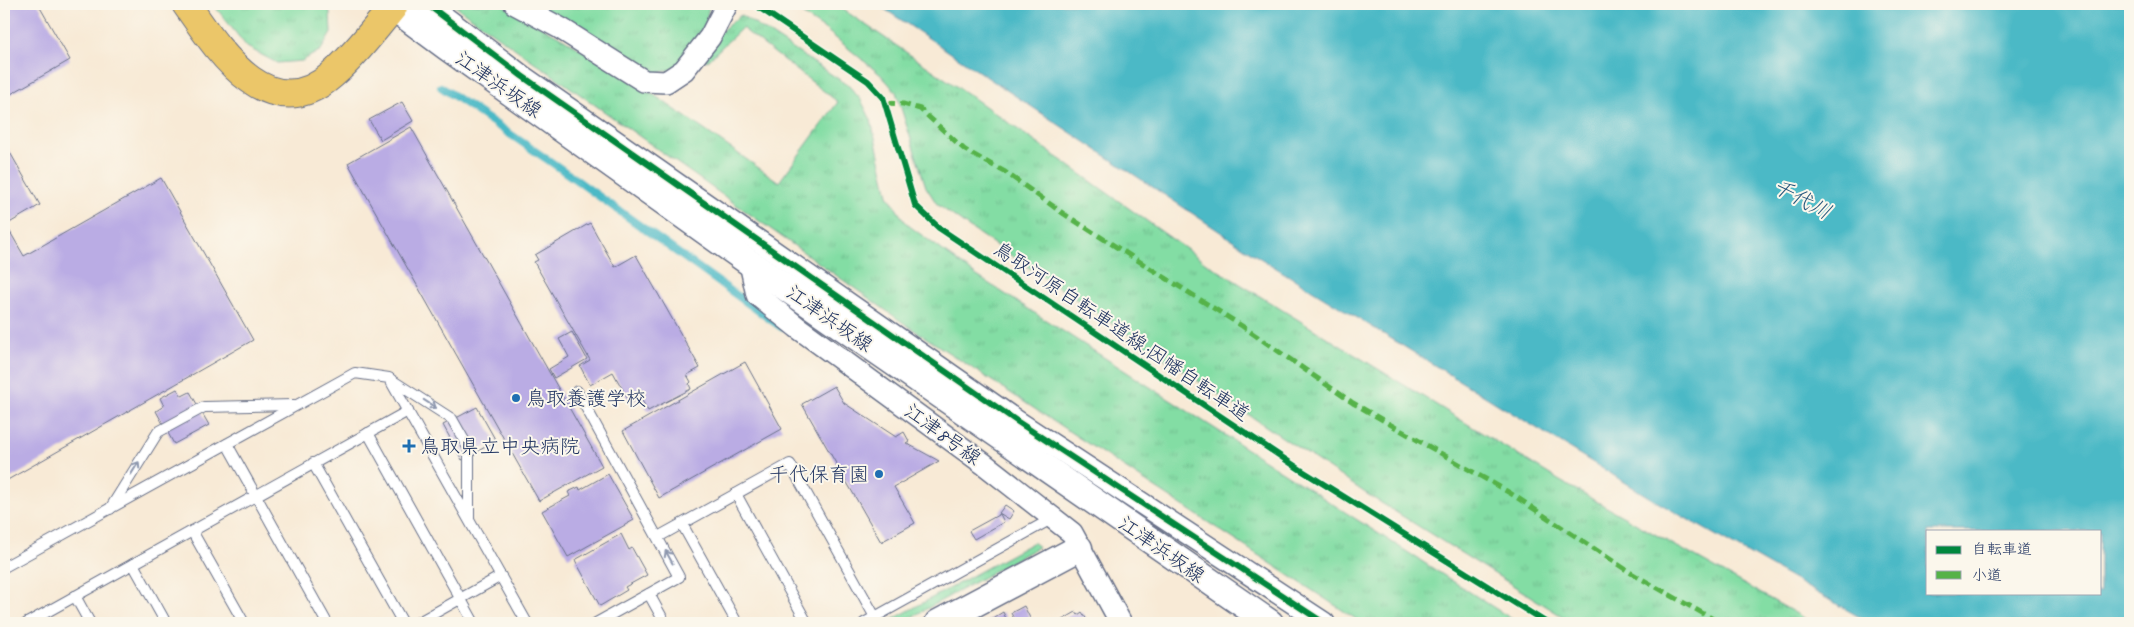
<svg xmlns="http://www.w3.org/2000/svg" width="2134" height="627" font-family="Caveat,'Klee One',sans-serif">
<defs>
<pattern id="grass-tufts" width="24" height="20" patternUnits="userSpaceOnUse" patternTransform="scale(1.25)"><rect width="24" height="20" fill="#83dda4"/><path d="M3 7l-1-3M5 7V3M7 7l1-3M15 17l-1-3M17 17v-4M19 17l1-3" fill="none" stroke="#71be90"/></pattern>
</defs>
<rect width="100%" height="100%" fill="#fbf7ec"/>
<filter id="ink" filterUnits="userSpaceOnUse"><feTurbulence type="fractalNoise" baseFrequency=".02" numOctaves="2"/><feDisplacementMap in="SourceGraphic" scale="10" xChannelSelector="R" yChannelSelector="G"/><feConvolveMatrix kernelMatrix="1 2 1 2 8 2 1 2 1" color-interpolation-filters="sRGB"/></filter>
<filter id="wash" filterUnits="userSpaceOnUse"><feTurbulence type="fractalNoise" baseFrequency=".0096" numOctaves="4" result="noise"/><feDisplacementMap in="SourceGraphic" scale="20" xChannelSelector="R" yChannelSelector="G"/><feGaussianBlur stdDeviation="1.12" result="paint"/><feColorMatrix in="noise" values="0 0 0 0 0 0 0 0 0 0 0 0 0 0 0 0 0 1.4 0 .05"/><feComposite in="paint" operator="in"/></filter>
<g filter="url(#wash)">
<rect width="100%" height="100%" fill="#f8ead6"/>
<g fill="url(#grass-tufts)" stroke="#4f8681">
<polygon points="213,4 327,4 330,13 331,33 321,50 302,61 277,63 247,47"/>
<polygon points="452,4 501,4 564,39 654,95 779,182 838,102 742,28 707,61 702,58 721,31 741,15 849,86 861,100 871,120 888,195 901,216 908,225 977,276 1518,623 1362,623 908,326"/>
<polygon points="524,4 707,4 709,6 705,29 677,68 650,75"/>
<polygon points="787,4 835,4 975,99 1206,263 1560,481 1813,623 1573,623 1367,494 967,226 937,204 926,187 896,92 881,75 826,30"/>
<polygon points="1034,542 1038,547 901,623 886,623"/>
</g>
<path fill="#4bb9c6" stroke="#337492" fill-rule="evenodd" d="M 877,4 L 2130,4 L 2130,623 L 1870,623 L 1652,499 L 1255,255 ZM 1928,531 L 2100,531 L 2100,593 L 1928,593 Z"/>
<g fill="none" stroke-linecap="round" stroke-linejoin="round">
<polyline stroke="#4bb9c6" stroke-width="8" points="441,87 554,164 781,327"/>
</g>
<g id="blocks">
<g fill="#baace4">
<polygon points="4,4 38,4 70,60 4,98"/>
<polygon points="402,102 413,121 381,140 369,120"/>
<polygon points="411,127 602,466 539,501 348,163"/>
<polygon points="4,142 40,205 6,225 24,256 161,178 253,340 4,482"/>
<polygon points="590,223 615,267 636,255 700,368 687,375 691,382 689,384 691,389 648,411 640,397 630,403 613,372 590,385 580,366 590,360 534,262 538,260 535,255"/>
<polygon points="572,332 587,359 554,378 549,369 569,357 559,339"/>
<polygon points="745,362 782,429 659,498 623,431"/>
<polygon points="834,386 844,403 896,437 904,432 909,441 906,443 939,461 894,487 915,523 881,542 802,404"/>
<polygon points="177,389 182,396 190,392 209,425 174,444 156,411 164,406 160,398"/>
<polygon points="477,407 496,441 462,460 443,425"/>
<polygon points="608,474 634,520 568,557 542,511 570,496 568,492 579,487 580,490"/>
<polygon points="1005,505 1014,511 1009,519 999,513"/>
<polygon points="1000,514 1004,522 974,539 969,531"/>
<polygon points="621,534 629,550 632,548 647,575 625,587 627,590 600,606 575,560"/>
<polygon points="1024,606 1031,620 1026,623 1016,623 1011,613"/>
<polygon points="1003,612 1008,623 985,623"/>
<polygon points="1076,612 1078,615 1082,612 1089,623 1057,623"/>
</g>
</g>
</g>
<g filter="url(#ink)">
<use href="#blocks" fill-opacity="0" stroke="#687088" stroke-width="1"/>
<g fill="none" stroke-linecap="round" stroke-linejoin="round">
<g stroke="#687088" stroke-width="12">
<g id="service">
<polyline points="390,379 452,419 469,449 469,518"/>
<polyline points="577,391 679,577 596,623"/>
<polyline points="368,433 474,623"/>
<polyline points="227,444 327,623"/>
<polyline points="313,463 403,623"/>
<polyline points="736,494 807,623"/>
<polyline points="110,509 158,432 204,407 294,405"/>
<polyline points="682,524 737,623"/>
<polyline points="192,531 244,623"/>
<polyline points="658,537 790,464 875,617"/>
<polyline points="133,564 166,623"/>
<polyline points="4,567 355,373 389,378 527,623"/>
<polyline points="649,594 665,623"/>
<polyline points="75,596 90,623"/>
<polyline points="27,623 408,411"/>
<polyline points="417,623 501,576"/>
<polyline points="864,623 1053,518"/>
</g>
</g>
<g stroke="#687088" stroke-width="24">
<g id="minor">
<polyline points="427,4 522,76 1018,422 1324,623"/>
<polyline points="515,4 560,28 644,81 666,82 684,70 710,37 727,4"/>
<polyline points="750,263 757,295 797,327 984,464 1072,533 1121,623"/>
</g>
</g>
<g stroke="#687088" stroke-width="29">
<g id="tertiary">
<polyline points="393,7 447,47 750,263 1270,623"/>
<polyline points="938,623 1079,548"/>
</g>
</g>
<g stroke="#687088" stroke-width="30">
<path id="primary" d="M 186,4 C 218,50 269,130 332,75 C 355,55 374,30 393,7 L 389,4"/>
</g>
<use href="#service" stroke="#fff" stroke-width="10"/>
<use href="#minor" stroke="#fff" stroke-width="21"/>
<use href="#tertiary" stroke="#fff" stroke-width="26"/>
<use href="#primary" stroke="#ebc669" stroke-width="28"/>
<polyline stroke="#55b248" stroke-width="5" stroke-dasharray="10 5" stroke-linecap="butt" points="885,103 903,104 920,109 965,150 1005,172 1064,214 1242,326 1353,403 1510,493 1631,573 1720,623"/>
<g stroke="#fbf7ec" stroke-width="9">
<g id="cycleway">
<polyline points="427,4 522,76 1018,422 1324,623"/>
<polyline points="754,4 868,81 883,97 915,205 939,228 1301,470 1547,623"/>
</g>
</g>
<use href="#cycleway" stroke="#00873e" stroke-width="6"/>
</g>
<defs><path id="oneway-shaft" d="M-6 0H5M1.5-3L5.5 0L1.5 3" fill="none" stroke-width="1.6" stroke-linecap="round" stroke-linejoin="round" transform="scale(1.25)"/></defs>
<g stroke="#8d97ae">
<use href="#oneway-shaft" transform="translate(430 404) rotate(33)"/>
<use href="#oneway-shaft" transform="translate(135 468) rotate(-58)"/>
<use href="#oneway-shaft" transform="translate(669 557) rotate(-119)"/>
</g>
</g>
<g fill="#1f6fb2" stroke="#fbf7ec" stroke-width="2">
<circle cx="516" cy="398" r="5"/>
<path d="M406.5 438.5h5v5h5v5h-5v5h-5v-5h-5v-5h5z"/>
<circle cx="879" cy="474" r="5"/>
</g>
<g text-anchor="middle" stroke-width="4" stroke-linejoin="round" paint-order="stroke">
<g font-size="20" fill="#1b2f5e" stroke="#fbf7ec">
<text transform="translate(499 84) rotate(35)" y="7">江津浜坂線</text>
<text transform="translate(830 318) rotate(35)" y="7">江津浜坂線</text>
<text transform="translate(1122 331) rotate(34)" y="7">鳥取河原自転車道線;因幡自転車道</text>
<text transform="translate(943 434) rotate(36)" y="7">江津8号線</text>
<text transform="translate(1162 549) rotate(35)" y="7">江津浜坂線</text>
</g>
<g font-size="20" fill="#1b2f5e" stroke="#fbf7ec" text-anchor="start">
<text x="526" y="405">鳥取養護学校</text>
<text x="420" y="453">鳥取県立中央病院</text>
<text x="869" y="481" text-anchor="end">千代保育園</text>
</g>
<g font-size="21" font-style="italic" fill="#29587d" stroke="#fbf7ec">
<text transform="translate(1802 199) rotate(28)" y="7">千代川</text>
</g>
</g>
<rect width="2134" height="627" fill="none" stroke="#fbf7ec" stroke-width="20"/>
<rect x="1926" y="530" width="175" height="65" fill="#fbf7ec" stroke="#a1a7b3"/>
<rect x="1936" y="546" width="25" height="8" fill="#00873e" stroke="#a1a7b3"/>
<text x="1972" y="554" font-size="15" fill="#1b2f5e">自転車道</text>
<rect x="1936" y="571" width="25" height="8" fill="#55b248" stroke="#a1a7b3"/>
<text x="1972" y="580" font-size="15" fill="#1b2f5e">小道</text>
</svg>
